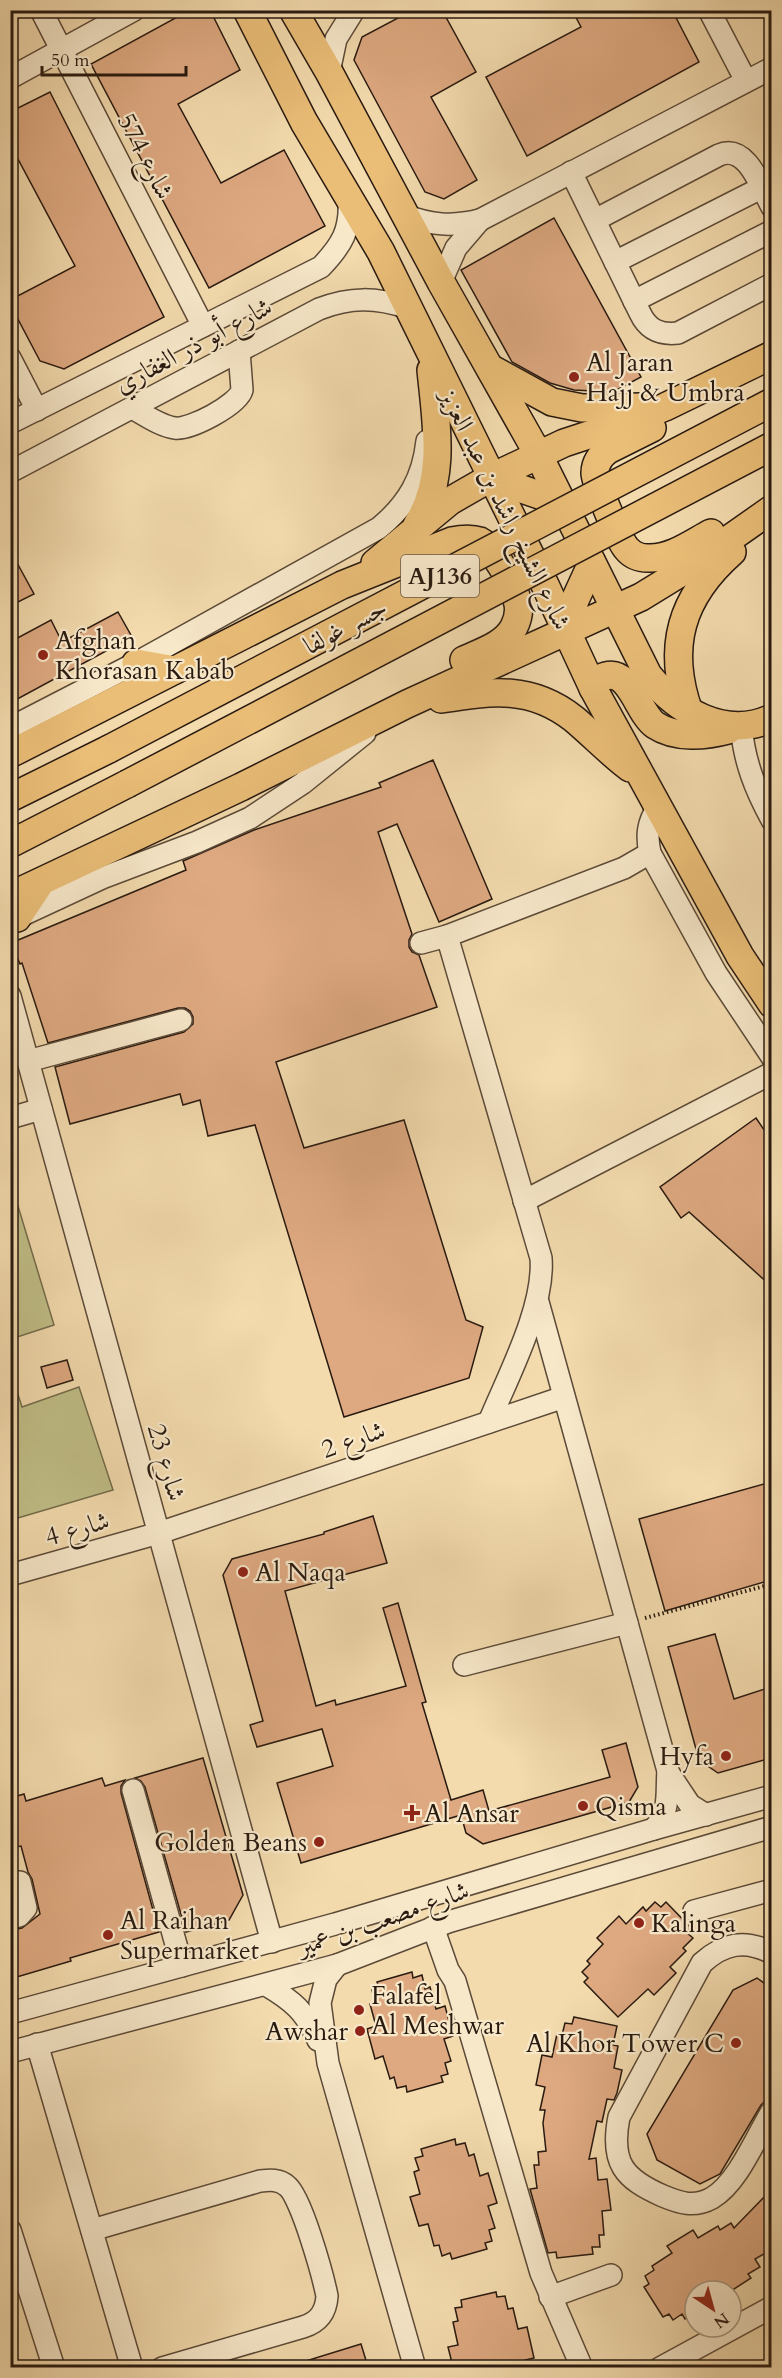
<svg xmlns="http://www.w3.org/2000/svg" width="782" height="2378" font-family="Cardo,Amiri,serif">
<rect width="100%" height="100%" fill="#f3dbae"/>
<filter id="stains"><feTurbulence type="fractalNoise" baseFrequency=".00333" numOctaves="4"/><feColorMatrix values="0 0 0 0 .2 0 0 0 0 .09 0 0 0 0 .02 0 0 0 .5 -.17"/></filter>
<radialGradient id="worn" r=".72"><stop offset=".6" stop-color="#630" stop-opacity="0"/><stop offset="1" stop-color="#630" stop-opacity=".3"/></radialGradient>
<g fill="#c0be87" stroke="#746c4c" stroke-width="1.5">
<polygon points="11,1183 54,1325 11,1339 10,1339"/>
<polygon points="10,1370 22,1407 79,1387 113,1490 11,1520"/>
</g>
<g fill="#dea981" stroke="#291a10" stroke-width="1.5">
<polygon points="190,10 212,14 240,70 178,104 221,183 284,150 325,226 209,288 91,64"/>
<polygon points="413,10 442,10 476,72 431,97 477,180 444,199 425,192 354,60 362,37"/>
<polygon points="572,10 672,10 699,62 527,156 486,77 581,27"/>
<polygon points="50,92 164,317 64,369 40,361 10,304 10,300 75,266 10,144 10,112"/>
<polygon points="554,218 641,377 613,392 574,390 550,383 512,362 461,270"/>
<polygon points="10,550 34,594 10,606"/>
<polygon points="118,612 132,637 10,703 10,642 51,620 62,642"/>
<polygon points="433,760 492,899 439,922 397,824 378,832 412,934 409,940 409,947 412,952 419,955 437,1007 276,1062 304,1148 404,1120 466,1320 483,1327 469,1378 344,1417 255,1125 208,1136 200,1100 183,1105 180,1094 70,1124 55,1067 184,1032 193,1024 193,1017 190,1011 185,1008 178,1008 48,1043 22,963 20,964 11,943 186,870 183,861 254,830 381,787 379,783"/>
<polygon points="756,1118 771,1140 771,1286 689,1212 681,1218 660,1187"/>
<polygon points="67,1360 73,1380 47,1388 41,1367"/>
<polygon points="771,1482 771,1580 665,1611 639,1519"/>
<polygon points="373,1516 387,1563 285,1591 316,1706 335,1700 336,1705 406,1686 383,1608 398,1603 426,1702 422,1703 451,1800 483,1790 489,1811 610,1777 602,1750 626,1743 638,1787 629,1802 483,1844 466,1833 461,1815 301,1863 277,1783 333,1766 322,1729 257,1747 250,1725 263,1721 223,1575 232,1559 324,1534 324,1532"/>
<polygon points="715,1634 734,1699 771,1687 771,1758 718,1773 699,1760 668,1647"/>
<polygon points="203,1758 243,1895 229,1920 186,1932 145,1787 141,1781 135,1778"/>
<polygon points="102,1778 105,1786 125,1780 121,1786 121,1793 159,1932 70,1958 71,1961 10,1979 10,1930 22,1928 40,1914 32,1879 28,1872 21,1846 10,1848 10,1798 24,1794 26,1801"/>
<polygon points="655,1902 661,1907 666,1902 691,1928 686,1932 693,1938 683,1948 686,1951 670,1967 676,1973 654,1995 648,1989 618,2017 584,1982 588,1978 582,1972 590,1964 587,1961 603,1944 597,1938 619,1916 626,1924 643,1907 646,1911"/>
<polygon points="412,1972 413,1978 422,1975 425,1989 430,1987 436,2009 445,2006 453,2036 444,2039 451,2061 445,2063 448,2074 441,2076 443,2082 407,2092 406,2086 397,2088 394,2077 390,2079 383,2056 375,2059 367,2029 376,2026 370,2004 375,2003 372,1990 379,1988 377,1982"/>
<polygon points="757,1978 771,1988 771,2096 761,2105 720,2174 700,2184 657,2160 647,2134 733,1990"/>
<polygon points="574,2017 617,2026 613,2045 618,2046 614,2068 622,2070 617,2093 614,2100 607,2099 602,2122 597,2121 589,2159 596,2158 598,2180 607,2179 611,2210 602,2211 604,2235 599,2235 600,2247 592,2247 593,2254 557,2258 556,2252 548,2253 530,2189 537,2188 534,2165 539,2165 538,2152 546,2151 543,2123 545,2110 540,2110 545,2087 536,2085 542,2055 552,2057 557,2034 562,2035 565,2023 572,2024"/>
<polygon points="455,2139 456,2145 465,2143 469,2156 474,2154 480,2176 488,2173 497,2203 488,2206 495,2228 489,2230 492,2241 485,2243 487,2249 452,2259 450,2253 442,2256 439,2245 434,2246 428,2224 419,2226 410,2197 420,2194 414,2172 419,2170 415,2158 423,2156 421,2149"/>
<polygon points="771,2190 771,2250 755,2259 760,2267 748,2274 751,2278 731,2291 695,2291 695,2313 685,2319 682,2314 673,2320 669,2314 663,2317 644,2287 649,2284 645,2276 654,2270 652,2266 672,2253 667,2246 693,2230 698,2238 718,2226 720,2230 731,2223 734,2228"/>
<polygon points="496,2292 497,2297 505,2296 508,2309 513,2308 518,2329 527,2327 534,2358 525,2360 527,2367 453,2367 448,2347 458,2345 453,2322 458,2321 455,2308 462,2307 461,2300"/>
<polygon points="361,2344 368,2367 296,2367 296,2364"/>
</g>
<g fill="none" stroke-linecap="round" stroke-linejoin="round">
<g stroke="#5c4a38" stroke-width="24">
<g id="minor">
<polyline points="41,10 203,326"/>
<polyline points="709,10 746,81"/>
<polyline points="329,72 336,39 354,10"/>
<polyline points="10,78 134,10"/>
<path d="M 571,172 L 640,313 C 648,330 660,335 678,333 L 772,284"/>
<path d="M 404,215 C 431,225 452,227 480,220 L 772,68"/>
<path d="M 595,220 L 719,155 C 747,143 761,188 772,207"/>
<polyline points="615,262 761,188"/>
<polyline points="441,282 456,248 480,220"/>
<polyline points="634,301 772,231"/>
<polyline points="10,358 37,410"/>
<path d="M 132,408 C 145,415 160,426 175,428 C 190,430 238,405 242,390 L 239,351"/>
<path d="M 10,423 L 321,267 C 342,245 351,230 349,199"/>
<path d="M 10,472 L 319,309 C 350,297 376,297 408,308"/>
<path d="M 741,725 C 744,761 755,789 772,820"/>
<path d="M 10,728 L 136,663 L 379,528 C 408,504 423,478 427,441"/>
<path d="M 658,807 C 648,822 646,835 650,853 L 716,973 L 772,1057"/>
<polyline points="16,918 102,878 197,842 250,818 303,783 365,733"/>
<polyline points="421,943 447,936"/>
<polyline points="10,996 272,1942"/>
<polyline points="28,1061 181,1020"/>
<polyline points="10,1118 41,1109"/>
<polyline points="524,1201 772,1073"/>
<path d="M 538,1302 L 668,1771 C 666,1794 671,1810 654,1829"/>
<path d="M 489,1422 C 508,1376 545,1307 541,1258 L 447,936 L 624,868 L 650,853"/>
<polyline points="10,1575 159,1533 564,1397"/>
<polyline points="464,1665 627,1623"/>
<polyline points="668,1772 690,1805 706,1815"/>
<polyline points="133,1790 182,1966"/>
<polyline points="694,1911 772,1890"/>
<polyline points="10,1918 19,1916 26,1908 20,1882"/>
<polyline points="433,1927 448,1970 455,1981 541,2273 582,2368"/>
<path d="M 772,1953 C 745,1939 724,1943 702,1963 L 619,2117 C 610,2163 624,2179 663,2196 C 680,2203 694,2208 712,2198 C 738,2183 756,2137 772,2111"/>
<polyline points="337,1965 326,1979 320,2003 328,2063 415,2368"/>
<path d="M 266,1985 C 293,2001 305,2011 318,2040"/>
<polyline points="10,2013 335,1924 654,1829 772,1796"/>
<polyline points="37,2044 132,2368"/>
<polyline points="10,2052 337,1965 448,1922 772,1827"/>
<polyline points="10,2230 54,2368"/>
<path d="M 92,2230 L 260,2181 C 270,2180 279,2179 287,2186 C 301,2196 323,2276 327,2296 C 326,2312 319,2322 303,2327 L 162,2368"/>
<polyline points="550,2297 611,2275"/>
<polyline points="660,2368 772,2307"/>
</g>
</g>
<g stroke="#291a10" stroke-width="30">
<g id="major">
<polyline points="247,10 304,122 381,252 546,587 593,688 740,956 772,1004"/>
<path d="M 293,10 L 329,72 L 441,282 L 538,454 L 648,675 C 677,711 725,740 772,718"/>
<polyline points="490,368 552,402 582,408 643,407"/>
<path d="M 652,428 L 608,450 C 601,455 595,463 595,473 C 595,483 620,542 627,549 C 632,555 640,558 648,558 C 671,559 692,543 711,533"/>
<polyline points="490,478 545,497 567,513"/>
<path d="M 417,525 C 447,478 436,422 431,370"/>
<polyline points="375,563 450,501 490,478 564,443 631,421 665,407 772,355"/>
<polyline points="567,631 575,600 592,563"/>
<polyline points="136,663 175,670"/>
<path d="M 593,688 C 595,682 599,678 606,676 C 630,669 638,713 655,725 C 676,739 706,736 728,730"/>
<path d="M 441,699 C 492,691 531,685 574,719 C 593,735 610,753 630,768"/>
<path d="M 689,712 C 666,647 681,597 732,552"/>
<path d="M 10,754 L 342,585 L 452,541 C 461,539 471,538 480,541 C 493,547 514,585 517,600 C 520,609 518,619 514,627 C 505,645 481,652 464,660"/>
<polyline points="10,798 109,749"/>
<polyline points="10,844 127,784"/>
<polyline points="10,896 241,787 407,704 641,597 685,570 772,509"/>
<polyline points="17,918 41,882"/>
</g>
</g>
<polyline stroke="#291a10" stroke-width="4" stroke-dasharray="1.5 3" stroke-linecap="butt" points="645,1618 772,1584"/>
<use href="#minor" stroke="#f7e8ca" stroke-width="21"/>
<use href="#major" stroke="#eabe77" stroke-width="27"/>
<g stroke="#291a10" stroke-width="30" stroke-linecap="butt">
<g id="major-bridge">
<polyline points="109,749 772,402"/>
<polyline points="127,784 772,446"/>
</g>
</g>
<use href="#major-bridge" stroke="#eabe77" stroke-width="27"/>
</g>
<g fill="#8f2418" stroke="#f7e8ca" stroke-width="2">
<circle cx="574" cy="377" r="6"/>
<circle cx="43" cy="655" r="6"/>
<circle cx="243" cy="1572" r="6"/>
<circle cx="726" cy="1756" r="6"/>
<circle cx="583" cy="1806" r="6"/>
<path d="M409 1804h6v6h6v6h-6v6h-6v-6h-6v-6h6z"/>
<circle cx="319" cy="1842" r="6"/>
<circle cx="639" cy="1923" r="6"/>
<circle cx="108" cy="1935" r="6"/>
<circle cx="359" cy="2010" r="6"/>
<circle cx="360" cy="2031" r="6"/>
<circle cx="736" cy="2043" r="6"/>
</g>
<g text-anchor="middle" stroke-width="4.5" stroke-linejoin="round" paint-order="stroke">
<rect fill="#f7e8ca" stroke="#675848" stroke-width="1.5" x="401" y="555" width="78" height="42" rx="4.5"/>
<g font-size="24" font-weight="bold" fill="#291a10">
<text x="440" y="584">AJ136</text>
</g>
<g font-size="26" fill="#291a10" stroke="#f7e8ca">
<text transform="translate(146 156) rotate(63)" y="9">شارع 574</text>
<text transform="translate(193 345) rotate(-28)" y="9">شارع أبو ذر الغفاري</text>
<text transform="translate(506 509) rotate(64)" y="9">شارع الشيخ راشد بن عبد العزيز</text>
<text transform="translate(345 626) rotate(-28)" y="9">جسر غولفا</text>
<text transform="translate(353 1439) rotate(-19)" y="9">شارع 2</text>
<text transform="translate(167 1462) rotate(74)" y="9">شارع 23</text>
<text transform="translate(77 1528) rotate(-16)" y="9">شارع 4</text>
<text transform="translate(383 1918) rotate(-19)" y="9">شارع مصعب بن عمير</text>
</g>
<g font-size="26" fill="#291a10" stroke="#f7e8ca" text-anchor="start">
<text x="586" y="371">Al Jaran<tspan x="586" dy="30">Hajj &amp; Umbra</tspan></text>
<text x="55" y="649">Afghan<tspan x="55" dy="30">Khorasan Kabab</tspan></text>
<text x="255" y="1581">Al Naqa</text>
<text x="714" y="1765" text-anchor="end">Hyfa</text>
<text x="595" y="1815">Qisma</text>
<text x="424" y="1822">Al Ansar</text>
<text x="307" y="1851" text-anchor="end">Golden Beans</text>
<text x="120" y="1929">Al Raihan<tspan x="120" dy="30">Supermarket</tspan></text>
<text x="651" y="1932">Kalinga</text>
<text x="371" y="2004">Falafel<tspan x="371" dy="30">Al Meshwar</tspan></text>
<text x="348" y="2040" text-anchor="end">Awshar</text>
<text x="724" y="2052" text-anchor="end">Al Khor Tower C</text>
</g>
</g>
<rect width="782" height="2378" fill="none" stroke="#f3dbae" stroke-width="36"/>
<rect x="12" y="12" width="758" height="2354" fill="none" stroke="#291a10" stroke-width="3"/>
<rect x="18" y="18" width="746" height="2342" fill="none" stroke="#291a10" stroke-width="1.5"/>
<g transform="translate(713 2309) rotate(144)"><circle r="28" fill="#f7e8ca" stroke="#a59680" stroke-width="1.5"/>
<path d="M0-4.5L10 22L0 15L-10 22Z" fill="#8f2418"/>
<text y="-9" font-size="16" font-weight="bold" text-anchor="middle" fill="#291a10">N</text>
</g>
<path d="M42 66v9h144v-9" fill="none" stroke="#291a10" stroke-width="3"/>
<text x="51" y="66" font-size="18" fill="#291a10" stroke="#f7e8ca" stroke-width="4.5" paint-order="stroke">50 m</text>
<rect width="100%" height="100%" filter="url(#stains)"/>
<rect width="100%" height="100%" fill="url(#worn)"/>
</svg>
